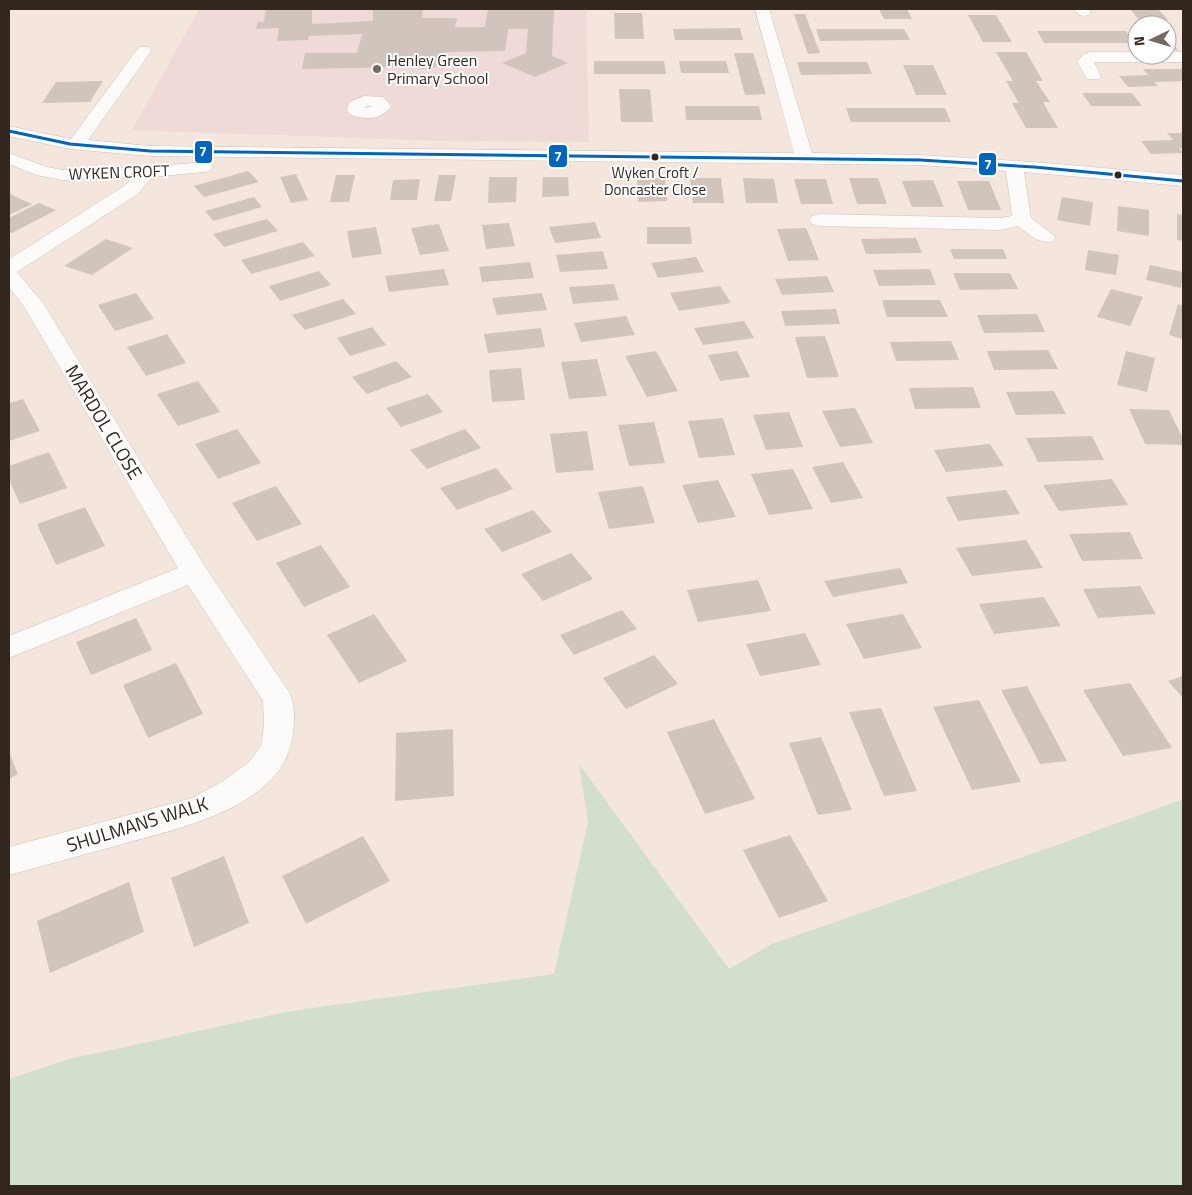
<svg xmlns="http://www.w3.org/2000/svg" width="1192" height="1195" font-family="'Titillium Web',sans-serif">
<rect width="100%" height="100%" fill="#f4e6dd"/>
<polygon fill="#efdad8" points="199,9 586,9 589,142 443,141 132,130"/>
<polygon fill="#d1dfcc" points="579,764 729,969 772,944 1060,844 1183,799 1183,1186 9,1186 9,1079 69,1059 291,1011 554,974 588,822"/>
<g fill="#d0c4bc">
<polygon points="266,9 312,9 312,24 373,21 373,9 423,9 422,18 457,18 455,27 485,27 488,9 554,9 552,56 568,63 535,77 502,63 526,53 528,29 508,29 505,51 445,52 443,61 432,69 421,69 412,64 402,65 401,67 302,69 305,53 357,53 362,34 309,36 308,40 277,41 279,28 256,29 258,22 264,22"/>
<polygon points="879,9 907,9 912,19 884,19"/>
<polygon points="1130,9 1158,9 1168,20 1139,20"/>
<polygon points="614,13 642,13 644,39 615,39"/>
<polygon points="794,14 805,14 820,53 808,54"/>
<polygon points="968,15 996,15 1012,42 983,42"/>
<polygon points="740,28 743,40 675,40 673,29"/>
<polygon points="816,29 904,29 910,40 820,41"/>
<polygon points="1037,31 1126,31 1135,43 1044,43"/>
<polygon points="1167,38 1178,50 1167,50"/>
<polygon points="996,52 1026,52 1043,81 1036,81 1050,102 1043,102 1058,128 1026,128 1012,103 1019,103 1006,81 1013,81"/>
<polygon points="734,53 753,53 766,94 745,95"/>
<polygon points="594,61 664,61 666,74 594,74"/>
<polygon points="679,61 726,61 729,73 681,73"/>
<polygon points="797,62 867,62 872,74 801,75"/>
<polygon points="903,65 933,65 947,95 916,95"/>
<polygon points="1143,69 1183,69 1183,81 1154,82 1158,86 1128,87 1119,76 1148,75"/>
<polygon points="103,81 90,102 42,103 56,82"/>
<polygon points="619,89 650,89 653,122 621,122"/>
<polygon points="1082,93 1132,93 1142,106 1091,106"/>
<polygon points="685,106 759,106 762,120 686,120"/>
<polygon points="846,108 945,108 951,122 851,122"/>
<polygon points="1167,133 1183,133 1183,148 1179,148 1183,153 1151,154 1141,141 1173,140"/>
<polygon points="248,171 259,182 204,197 194,186"/>
<polygon points="296,174 308,200 291,203 280,177"/>
<polygon points="336,175 355,175 349,202 330,202"/>
<polygon points="439,175 456,175 451,201 434,201"/>
<polygon points="489,177 517,177 516,202 488,203"/>
<polygon points="543,177 568,177 569,196 542,197"/>
<polygon points="637,178 665,178 667,201 638,202"/>
<polygon points="690,178 721,178 724,203 693,203"/>
<polygon points="743,178 774,179 778,203 746,203"/>
<polygon points="849,178 878,178 887,204 857,204"/>
<polygon points="420,179 417,200 390,200 393,180"/>
<polygon points="794,179 826,179 833,204 801,204"/>
<polygon points="933,180 944,207 912,207 902,181"/>
<polygon points="957,181 989,181 1001,210 968,210"/>
<polygon points="9,193 16,197 32,204 9,215"/>
<polygon points="254,197 262,207 213,221 205,211"/>
<polygon points="1062,197 1093,202 1090,226 1057,220"/>
<polygon points="39,203 56,210 12,233 9,232 9,218"/>
<polygon points="1118,206 1149,210 1149,236 1117,231"/>
<polygon points="1177,214 1183,215 1183,241 1177,240"/>
<polygon points="267,219 278,231 224,247 213,234"/>
<polygon points="595,222 601,238 555,243 549,227"/>
<polygon points="509,223 515,246 486,249 482,225"/>
<polygon points="439,224 449,251 420,255 411,228"/>
<polygon points="376,227 382,254 352,258 347,231"/>
<polygon points="647,227 690,227 692,244 647,244"/>
<polygon points="806,228 819,260 788,261 777,229"/>
<polygon points="916,238 922,253 866,254 861,239"/>
<polygon points="106,239 133,248 92,275 64,266"/>
<polygon points="303,242 315,256 251,274 241,260"/>
<polygon points="950,249 1003,249 1007,259 954,259"/>
<polygon points="1088,250 1119,255 1116,275 1085,270"/>
<polygon points="603,251 608,269 560,272 556,255"/>
<polygon points="696,257 704,272 658,278 651,263"/>
<polygon points="530,262 534,278 482,282 479,267"/>
<polygon points="1150,265 1183,272 1181,288 1146,280"/>
<polygon points="444,269 449,285 389,292 385,276"/>
<polygon points="930,269 936,285 879,286 873,270"/>
<polygon points="319,271 331,285 280,301 269,286"/>
<polygon points="953,273 1010,273 1018,289 960,290"/>
<polygon points="827,276 834,292 782,295 775,279"/>
<polygon points="614,284 619,300 573,304 569,287"/>
<polygon points="720,286 731,303 679,311 670,293"/>
<polygon points="1111,289 1143,297 1130,326 1097,317"/>
<polygon points="136,293 154,319 115,331 98,305"/>
<polygon points="542,293 547,310 497,315 492,298"/>
<polygon points="343,299 356,314 305,330 292,315"/>
<polygon points="882,300 940,300 948,317 887,317"/>
<polygon points="1178,304 1183,306 1183,339 1169,335"/>
<polygon points="836,309 840,324 785,326 781,311"/>
<polygon points="1037,314 1045,332 984,333 977,315"/>
<polygon points="626,316 635,335 581,342 574,323"/>
<polygon points="744,321 754,338 703,345 694,328"/>
<polygon points="372,327 386,345 350,356 337,338"/>
<polygon points="541,328 545,347 488,353 484,334"/>
<polygon points="167,334 186,363 146,376 127,347"/>
<polygon points="825,336 839,377 807,378 795,337"/>
<polygon points="951,341 959,360 896,361 890,342"/>
<polygon points="1048,350 1058,369 994,370 987,351"/>
<polygon points="656,351 678,391 647,397 625,356"/>
<polygon points="737,351 750,377 720,381 708,355"/>
<polygon points="1126,351 1155,358 1147,392 1117,385"/>
<polygon points="597,359 607,396 569,399 561,362"/>
<polygon points="396,361 412,377 367,394 352,377"/>
<polygon points="521,368 525,400 492,402 489,370"/>
<polygon points="198,381 220,412 178,426 157,394"/>
<polygon points="973,387 981,408 915,409 909,388"/>
<polygon points="1054,391 1066,414 1016,415 1006,392"/>
<polygon points="428,394 443,412 401,427 386,408"/>
<polygon points="23,399 40,431 9,441 9,403"/>
<polygon points="855,408 873,443 840,447 822,411"/>
<polygon points="1129,409 1169,410 1183,439 1183,445 1145,444"/>
<polygon points="789,412 803,447 766,450 753,415"/>
<polygon points="723,418 735,455 699,458 688,421"/>
<polygon points="654,422 665,463 629,466 618,425"/>
<polygon points="237,429 261,463 218,479 195,444"/>
<polygon points="465,429 481,448 427,469 410,450"/>
<polygon points="587,431 594,470 556,473 550,434"/>
<polygon points="1092,436 1104,460 1038,462 1026,438"/>
<polygon points="990,444 1004,466 946,472 934,450"/>
<polygon points="49,452 67,488 20,504 9,479 9,466"/>
<polygon points="843,462 863,498 831,503 812,467"/>
<polygon points="496,468 513,489 457,510 440,488"/>
<polygon points="793,469 813,509 769,515 751,474"/>
<polygon points="1112,479 1128,505 1059,511 1043,485"/>
<polygon points="718,480 736,517 698,523 682,485"/>
<polygon points="276,486 302,524 257,541 232,503"/>
<polygon points="643,486 655,523 609,529 598,492"/>
<polygon points="1006,490 1020,514 958,521 946,497"/>
<polygon points="85,507 105,546 56,565 37,524"/>
<polygon points="533,510 552,532 502,552 484,529"/>
<polygon points="1130,532 1143,559 1082,561 1069,534"/>
<polygon points="1026,540 1043,568 972,576 956,548"/>
<polygon points="321,545 350,587 304,607 276,563"/>
<polygon points="571,553 593,579 543,601 521,574"/>
<polygon points="900,568 908,583 833,597 824,581"/>
<polygon points="758,580 771,611 698,622 687,590"/>
<polygon points="1140,586 1156,614 1098,618 1083,589"/>
<polygon points="1044,597 1061,626 994,634 979,604"/>
<polygon points="622,610 637,629 574,655 560,635"/>
<polygon points="374,614 407,661 359,683 327,635"/>
<polygon points="903,614 922,648 864,659 846,624"/>
<polygon points="136,618 152,650 91,675 76,642"/>
<polygon points="805,633 821,665 760,676 746,644"/>
<polygon points="654,655 678,684 626,709 603,678"/>
<polygon points="176,663 203,714 148,738 123,685"/>
<polygon points="1183,676 1183,698 1168,681"/>
<polygon points="1130,683 1172,748 1123,756 1083,690"/>
<polygon points="1027,686 1067,761 1040,764 1001,690"/>
<polygon points="979,700 1021,782 972,790 933,707"/>
<polygon points="881,708 917,791 884,796 849,712"/>
<polygon points="714,719 755,799 705,814 667,732"/>
<polygon points="453,729 454,796 395,801 396,733"/>
<polygon points="821,737 852,810 818,815 789,743"/>
<polygon points="9,752 18,774 9,779"/>
<polygon points="790,835 828,901 779,918 743,850"/>
<polygon points="363,836 390,881 306,924 282,876"/>
<polygon points="224,856 249,923 194,947 171,878"/>
<polygon points="129,882 144,932 50,973 37,921"/>
</g>
<g fill="none" stroke-linecap="round" stroke-linejoin="round">
<g stroke="#cec2ba" stroke-width="1">
<g id="minor">
<path d="M 755,9 L 769,9 L 812,153 L 920,155 L 1034,162 L 1183,175 L 1183,186 L 1024,172 L 1031,218 L 1056,237 L 1053,241 C 1039,245 1029,234 1018,226 L 1000,230 L 819,226 L 812,224 L 809,220 L 812,216 L 819,214 L 1000,218 L 1012,216 L 1006,171 L 920,165 L 150,156 L 70,149 L 9,136 L 9,126 L 71,139 L 139,47 L 149,47 L 152,50 L 88,140 L 150,146 L 794,153 Z"/>
<path d="M 1074,9 L 1089,9 L 1091,12 L 1089,15 C 1082,17 1077,15 1074,9 Z"/>
<polygon points="1090,52 1137,52 1137,55 1167,55 1167,52 1183,52 1183,62 1094,62 1101,76 1099,79 1087,79 1077,62 1084,54"/>
<path d="M 364,96 L 383,97 L 391,106 C 381,121 364,120 349,114 L 347,110 L 349,102 ZM 367,106 L 373,106 L 364,108 Z"/>
<path d="M 9,153 L 47,167 L 62,170 L 147,167 L 204,162 L 210,163 L 213,167 L 210,171 L 204,172 L 152,177 L 138,194 L 17,272 L 43,303 L 204,565 L 289,692 C 295,704 295,719 293,733 C 285,808 179,828 119,845 C 82,855 46,865 9,875 L 9,847 L 192,798 L 223,781 L 249,762 L 261,746 L 264,725 L 263,701 L 188,585 L 9,658 L 9,636 L 178,568 L 23,305 L 9,288 L 9,259 L 124,186 L 132,178 L 62,180 L 36,175 L 9,164 Z"/>
</g>
</g>
<use href="#minor" fill="#fdfbfa" fill-rule="evenodd"/>
<g stroke="#fff" stroke-width="5.5">
<polyline id="bus-1" points="9,131 70,144 150,151 920,160 1034,167 1183,181"/>
</g>
<use href="#bus-1" stroke="#0065bd" stroke-width="3"/>
</g>
<circle fill="#766961" stroke="#fff" stroke-width="2" cx="377" cy="69" r="5"/>
<g fill="#32261e" stroke="#fff" stroke-width="2">
<circle cx="655" cy="157" r="4.5"/>
<circle cx="1118" cy="175" r="4.5"/>
</g>
<g text-anchor="middle" stroke-width="4" stroke-linejoin="round" paint-order="stroke">
<g font-size="15" fill="#32261e" stroke="#fff">
<text x="655" y="178">Wyken Croft /<tspan x="655" dy="17">Doncaster Close</tspan></text>
</g>
<g font-size="16" fill="#32261e" stroke="#fff" text-anchor="start">
<text x="387" y="66">Henley Green<tspan x="387" dy="18">Primary School</tspan></text>
</g>
<g font-size="16" fill="#32261e" stroke="#fff">
<text transform="translate(119 172) rotate(-2)" y="6">WYKEN CROFT</text>
</g>
<g font-size="19" fill="#32261e" stroke="#fff">
<text transform="translate(104 422) rotate(59)" y="7">MARDOL CLOSE</text>
<text transform="translate(137 824) rotate(-17)" y="7">SHULMANS WALK</text>
</g>
</g>
<g stroke="#fff" stroke-width="2">
<rect x="194" y="140" width="19" height="24" rx="5" fill="#0065bd"/>
<rect x="548" y="144" width="20" height="24" rx="5" fill="#0065bd"/>
<rect x="978" y="152" width="19" height="24" rx="5" fill="#0065bd"/>
</g>
<g font-size="14" text-anchor="middle" font-weight="bold" fill="#fff">
<text x="203" y="156">7</text>
<text x="558" y="161">7</text>
<text x="988" y="169">7</text>
</g>
<rect width="1192" height="1195" fill="none" stroke="#32261e" stroke-width="20"/>
<g transform="translate(1152 40) rotate(265)"><circle r="24" fill="#ffffff" stroke="#ada8a5"/>
<path d="M0-4L9 19L0 12L-9 19Z" fill="#766961"/>
<text y="-8" font-size="14" font-weight="bold" text-anchor="middle" fill="#32261e">N</text>
</g>
</svg>
